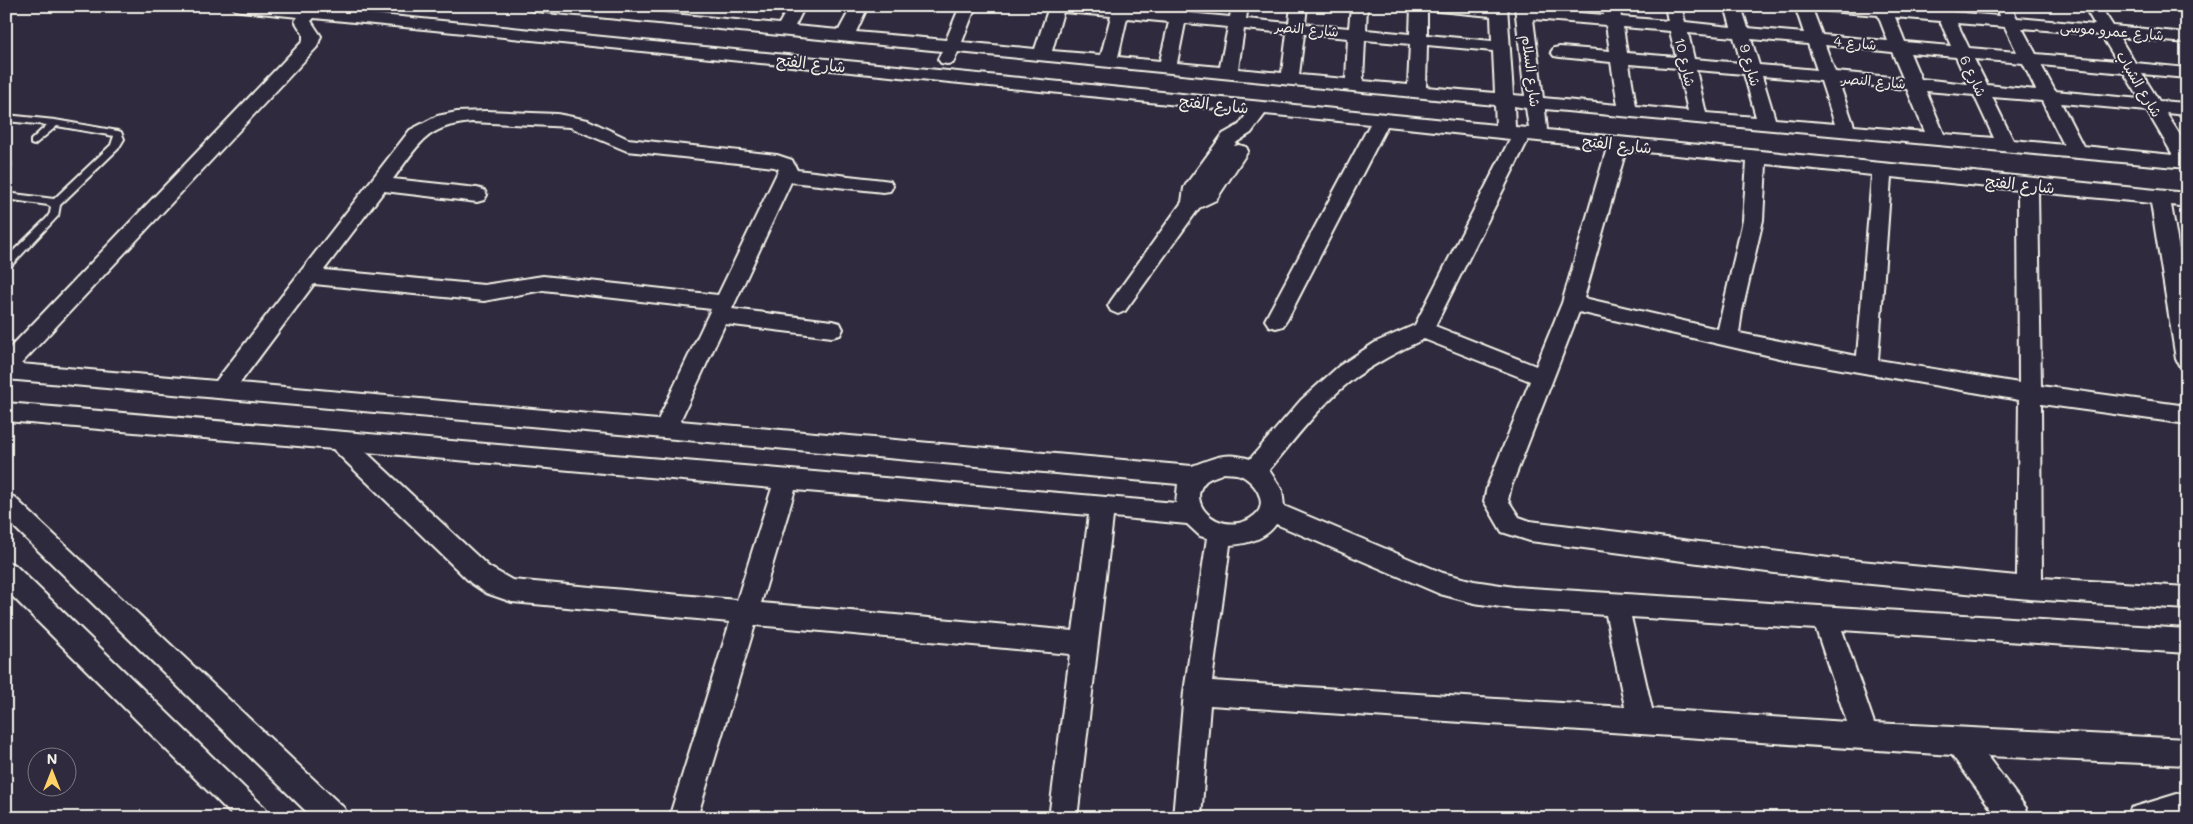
<svg xmlns="http://www.w3.org/2000/svg" width="2193" height="824" font-family="Mali,'Playpen Sans Arabic',sans-serif">
<rect width="100%" height="100%" fill="#2f2a3d"/>
<filter id="ink" filterUnits="userSpaceOnUse"><feTurbulence type="fractalNoise" baseFrequency=".02" numOctaves="2"/><feDisplacementMap in="SourceGraphic" scale="10" xChannelSelector="R" yChannelSelector="G"/><feConvolveMatrix kernelMatrix="1 2 1 2 8 2 1 2 1" color-interpolation-filters="sRGB"/></filter>
<g filter="url(#ink)">
<g fill="none" stroke-linecap="round" stroke-linejoin="round">
<g stroke="#f4f1e8" stroke-width="4">
<g id="service">
<polygon points="6,115 55,120 118,131 121,132 124,139 118,149 60,205 58,216 10,267 6,268 6,258 47,218 50,213 51,207 48,205 6,199 6,193 54,199 111,145 114,136 57,126 34,145 31,144 31,140 47,125 6,121"/>
<polygon points="6,162 11,163 11,167 6,169"/>
</g>
</g>
<g stroke="#f4f1e8" stroke-width="4">
<g id="minor">
<path d="M 233,6 L 322,6 L 320,9 L 1496,125 L 1495,105 L 958,52 L 953,63 L 947,64 L 941,63 L 938,59 L 942,51 L 536,11 L 530,10 L 528,6 L 590,6 L 779,24 L 789,6 L 805,6 L 795,26 L 839,30 L 852,6 L 868,6 L 856,32 L 946,40 L 960,6 L 976,6 L 962,42 L 1035,49 L 1048,10 L 1044,6 L 1130,6 L 1130,8 L 1171,12 L 1173,6 L 1189,6 L 1188,13 L 1230,17 L 1232,6 L 1248,6 L 1246,19 L 1289,23 L 1291,6 L 1307,6 L 1305,24 L 1349,28 L 1351,6 L 1367,6 L 1366,30 L 1410,34 L 1411,6 L 1427,6 L 1427,35 L 1492,41 L 1491,16 L 1438,11 L 1432,10 L 1430,6 L 1507,6 L 1513,95 L 1525,96 L 1515,6 L 1531,6 L 1532,9 L 1604,15 L 1603,6 L 1619,6 L 1621,17 L 1668,21 L 1665,6 L 1681,6 L 1685,22 L 1731,27 L 1725,6 L 1741,6 L 1748,28 L 1804,33 L 1795,6 L 1811,6 L 1822,35 L 1888,41 L 1878,15 L 1828,11 L 1822,10 L 1820,6 L 1890,6 L 1935,11 L 1933,6 L 1949,6 L 1952,12 L 1999,16 L 1998,13 L 2000,9 L 2012,9 L 2017,18 L 2095,25 L 2084,6 L 2100,6 L 2113,26 L 2187,33 L 2187,43 L 2119,37 L 2135,63 L 2187,68 L 2187,78 L 2142,74 L 2159,101 L 2187,103 L 2187,115 L 2166,113 L 2187,146 L 2187,168 L 1545,109 L 1547,130 L 2187,193 L 2187,207 L 2171,205 L 2187,295 L 2187,367 L 2179,365 L 2176,359 L 2151,203 L 2038,192 L 2041,386 L 2187,406 L 2187,424 L 2041,404 L 2042,578 L 2187,587 L 2187,609 L 2029,599 L 1829,580 L 1530,541 L 1502,532 L 1484,501 L 1487,487 L 1530,381 L 1424,339 C 1400,350 1378,362 1356,377 C 1322,402 1296,438 1269,470 L 1282,490 L 1284,506 L 1443,573 L 1474,581 L 1514,587 L 2187,629 L 2187,653 L 1842,630 L 1874,723 L 2187,739 L 2187,765 L 1987,756 L 2026,808 L 2030,818 L 1998,818 L 1952,755 L 1210,705 L 1201,818 L 1173,818 L 1184,692 L 1207,538 L 1200,536 L 1187,524 L 1113,517 L 1077,818 L 1049,818 L 1070,654 L 755,625 L 697,818 L 669,818 L 730,622 L 512,602 L 486,593 L 471,583 L 333,449 L 6,421 L 6,403 L 1176,503 L 1178,484 L 6,379 L 6,352 L 303,41 L 303,34 L 295,21 L 298,17 L 241,11 L 235,10 ZM 1063,12 L 1111,16 L 1101,55 L 1052,51 ZM 1895,17 L 1940,21 L 1951,46 L 1905,42 ZM 314,18 L 1248,112 L 1239,125 L 1223,134 L 1187,183 L 1184,188 L 1182,202 L 1111,301 L 1108,306 L 1111,311 L 1118,314 L 1125,311 L 1199,208 L 1216,200 L 1248,151 L 1246,147 L 1239,145 L 1234,146 L 1237,142 L 1251,133 L 1265,114 L 1370,124 L 1265,320 L 1269,326 L 1276,328 L 1283,326 L 1287,320 L 1387,126 L 1510,139 L 1415,325 L 1376,342 L 1339,366 L 1301,400 L 1250,459 C 1226,451 1214,458 1192,466 L 680,421 L 725,324 L 832,337 L 840,335 L 843,329 L 840,323 L 832,321 L 732,309 L 791,182 L 883,192 L 890,191 L 893,186 L 890,181 L 883,180 L 797,170 L 792,160 L 777,155 L 628,139 L 588,120 L 557,114 L 487,111 L 457,112 L 437,116 L 410,130 L 216,381 L 21,364 L 317,47 L 321,36 L 311,21 ZM 1127,18 L 1169,22 L 1160,61 L 1118,57 ZM 1533,19 L 1606,25 L 1610,51 L 1560,47 L 1554,48 L 1551,52 L 1554,56 L 1560,57 L 1611,62 L 1618,105 L 1543,98 ZM 1185,23 L 1228,27 L 1220,67 L 1177,63 ZM 1957,23 L 2005,27 L 2017,52 L 1969,48 ZM 1623,27 L 1670,31 L 1676,57 L 1627,53 ZM 2022,28 L 2101,35 L 2117,61 L 2036,54 ZM 1244,29 L 1287,33 L 1282,73 L 1238,69 ZM 1688,33 L 1734,37 L 1741,63 L 1694,59 ZM 1304,34 L 1348,38 L 1346,79 L 1299,75 ZM 1751,39 L 1808,44 L 1817,70 L 1759,65 ZM 1365,40 L 1410,44 L 1408,85 L 1363,81 ZM 1427,45 L 1493,51 L 1495,93 L 1426,87 ZM 1825,45 L 1892,52 L 1903,78 L 1835,72 ZM 1910,53 L 1956,57 L 1968,84 L 1921,79 ZM 1974,59 L 2023,63 L 2036,90 L 1987,85 ZM 1629,64 L 1678,68 L 1688,111 L 1636,106 ZM 2041,65 L 2124,73 L 2140,99 L 2055,91 ZM 1696,70 L 1744,74 L 1756,117 L 1706,113 ZM 1762,76 L 1821,81 L 1835,124 L 1775,119 ZM 1839,83 L 1907,89 L 1925,132 L 1854,126 ZM 1926,91 L 1974,95 L 1994,138 L 1944,134 ZM 1992,97 L 2042,101 L 2064,145 L 2013,140 ZM 2061,103 L 2147,111 L 2173,155 L 2083,146 ZM 1514,106 L 1526,108 L 1529,128 L 1515,127 ZM 472,122 L 570,127 L 627,151 L 774,167 L 779,169 L 718,295 L 543,276 L 484,285 L 324,270 L 384,191 L 477,202 L 484,200 L 487,195 L 484,190 L 477,188 L 393,179 C 419,145 425,126 472,122 ZM 1528,140 L 1607,148 L 1562,303 L 1536,366 L 1435,326 ZM 1626,150 L 1747,162 L 1743,220 L 1718,329 L 1584,298 ZM 1766,164 L 1872,175 L 1857,356 L 1739,333 L 1742,311 L 1763,220 ZM 1891,177 L 2018,190 L 2019,383 L 1878,360 ZM 314,284 L 484,301 L 543,290 L 711,309 L 658,420 L 240,383 ZM 1579,312 L 1784,359 L 2019,400 L 2017,576 L 1829,558 L 1530,521 L 1519,517 L 1508,500 L 1511,487 ZM 366,452 L 772,488 L 737,600 L 512,580 L 489,567 ZM 1224,473 C 1229,474 1235,473 1240,475 C 1253,480 1270,502 1255,515 C 1226,540 1182,505 1206,481 C 1211,477 1218,476 1224,473 ZM 795,490 L 1089,515 L 1073,631 L 761,603 ZM 1276,524 L 1440,594 L 1474,603 L 1514,609 L 1606,615 L 1625,707 L 1212,681 L 1230,545 C 1247,544 1266,539 1276,524 ZM 1631,617 L 1816,629 L 1847,722 L 1652,709 Z"/>
<polygon points="6,494 14,497 344,808 348,818 313,818 6,519"/>
<polygon points="6,562 15,565 265,808 269,818 235,818 6,590"/>
<polygon points="2187,791 2187,818 2127,818 2131,808"/>
</g>
</g>
<use href="#service" fill="#2f2a3d" fill-rule="evenodd"/>
<use href="#minor" fill="#2f2a3d" fill-rule="evenodd"/>
</g>
</g>
<g text-anchor="middle" stroke-width="4" stroke-linejoin="round" paint-order="stroke">
<g font-size="14" fill="#f4f1e8" stroke="#2f2a3d">
<text transform="translate(1307 29) rotate(5)" y="5">شارع النصر</text>
<text transform="translate(2112 31) rotate(5)" y="5">شارع عمرو موسى</text>
<text transform="translate(1855 43) rotate(5)" y="5">شارع 4</text>
<text transform="translate(1685 62) rotate(77)" y="5">شارع 10</text>
<text transform="translate(1750 65) rotate(74)" y="5">شارع 9</text>
<text transform="translate(1531 71) rotate(83)" y="5">شارع السلام</text>
<text transform="translate(1973 76) rotate(65)" y="5">شارع 6</text>
<text transform="translate(1874 81) rotate(5)" y="5">شارع النصر</text>
<text transform="translate(2139 84) rotate(59)" y="5">شارع الشباب</text>
</g>
<g font-size="16" fill="#f4f1e8" stroke="#2f2a3d">
<text transform="translate(811 63) rotate(6)" y="6">شارع الفتح</text>
<text transform="translate(1214 104) rotate(6)" y="6">شارع الفتح</text>
<text transform="translate(1617 144) rotate(6)" y="6">شارع الفتح</text>
<text transform="translate(2020 184) rotate(6)" y="6">شارع الفتح</text>
</g>
</g>
<rect width="2193" height="824" fill="none" stroke="#2f2a3d" stroke-width="25"/>
<rect x="12" y="12" width="2168" height="799" fill="none" stroke="#f4f1e8" stroke-width="2" filter="url(#ink)"/>
<g transform="translate(52 772)"><circle r="24" fill="#2f2a3d" stroke="#7e7a81"/>
<path d="M0-4L9 19L0 12L-9 19Z" fill="#ffd166"/>
<text y="-8" font-size="14" font-weight="bold" text-anchor="middle" fill="#f4f1e8">N</text>
</g>
</svg>
